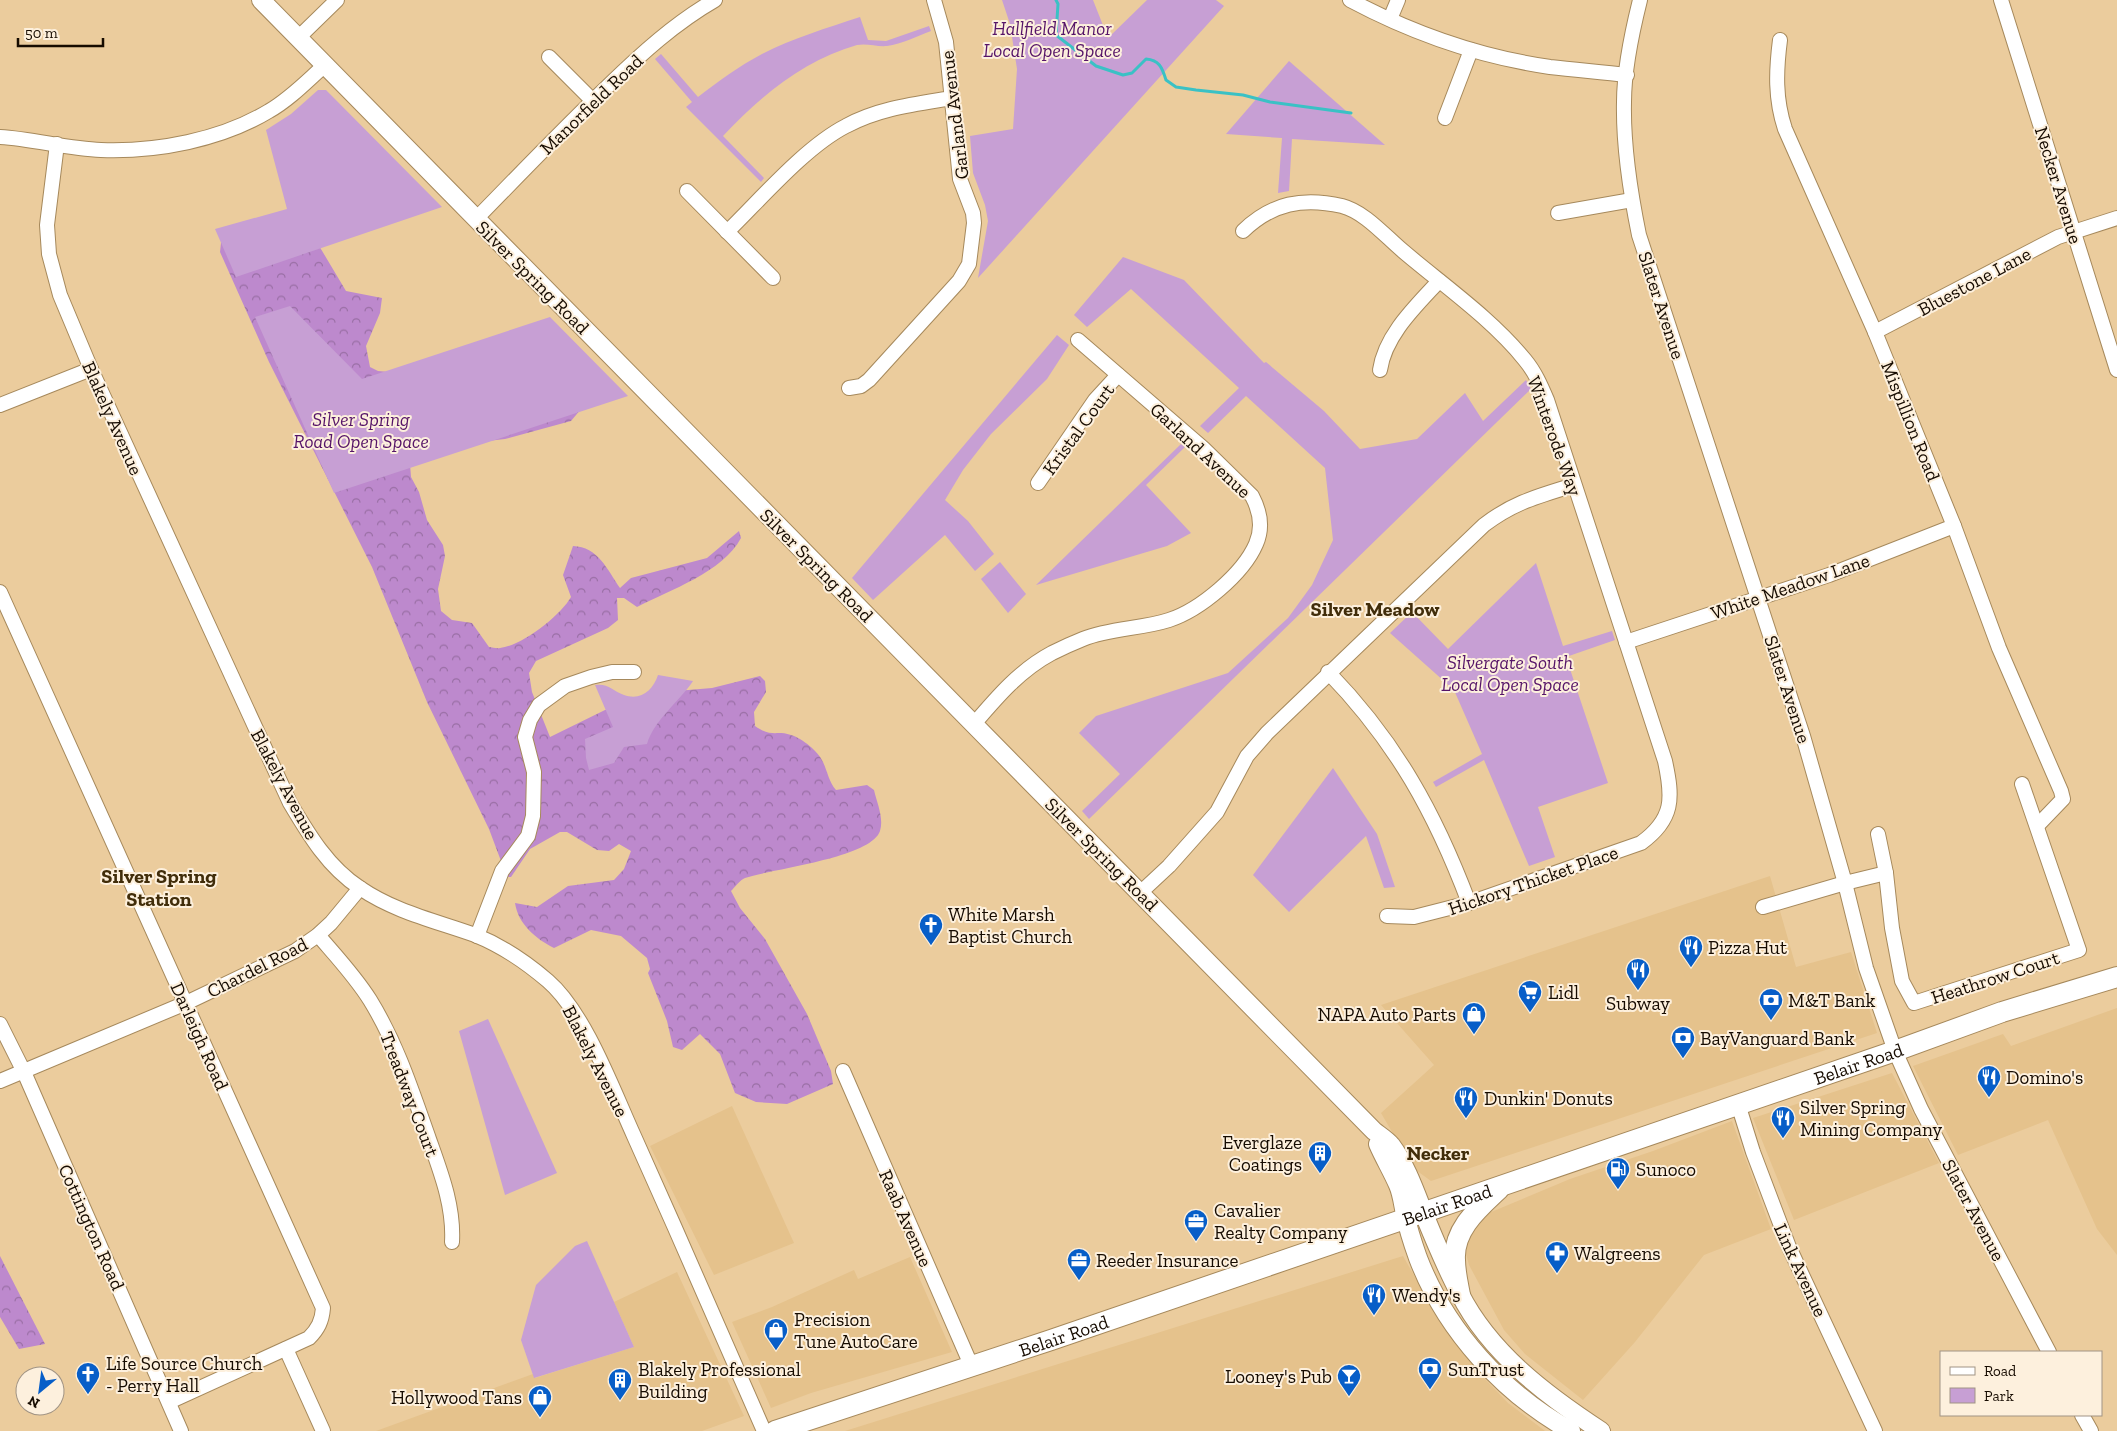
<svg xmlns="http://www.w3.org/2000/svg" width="2117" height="1431" font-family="'Zilla Slab',serif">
<defs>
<pattern id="forest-crowns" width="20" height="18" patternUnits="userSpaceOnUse" patternTransform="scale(1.25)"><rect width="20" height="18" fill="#bd89cd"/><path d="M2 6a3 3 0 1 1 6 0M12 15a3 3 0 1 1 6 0" fill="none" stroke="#996ea4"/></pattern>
</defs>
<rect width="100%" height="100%" fill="#ebcc9d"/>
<g fill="#e5c28c">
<polygon points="1770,876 1796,967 1851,952 1877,1033 1431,1181 1413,1168 1381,1113 1434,1065 1381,1005"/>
<polygon points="2117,1008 2117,1255 2097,1229 2048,1120 1958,1155 1913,1066 2003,1034 2011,1046"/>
<polygon points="1892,1073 1939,1163 1794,1220 1753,1118"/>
<polygon points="732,1106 794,1243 714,1275 650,1146"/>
<polygon points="1732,1121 1771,1229 1704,1255 1635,1342 1583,1400 1525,1354 1504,1330 1469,1265 1466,1254 1467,1240 1472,1230 1484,1215 1570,1179 1653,1151"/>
<polygon points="1403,1256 1428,1300 1484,1378 1508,1403 1545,1431 845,1431"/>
<polygon points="910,1257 952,1352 811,1393 771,1408 732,1322 772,1307 854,1270 858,1279"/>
<polygon points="677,1272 744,1416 702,1431 376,1431 533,1374 535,1378 634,1347 614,1302"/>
</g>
<g fill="url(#forest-crowns)">
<path d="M 245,239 L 315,239 L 346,291 L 382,298 L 380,313 L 366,346 L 370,367 L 378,371 L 597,390 L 571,421 L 505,439 L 428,448 L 410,464 L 411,477 L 419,492 L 427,520 L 443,545 L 445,556 L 438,589 L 441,611 L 452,620 L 472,623 L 489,647 C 492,647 497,649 500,648 C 522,646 561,615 571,597 L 563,575 L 573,546 C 598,547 607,569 620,588 L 631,578 L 707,558 L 739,531 L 741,538 C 723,572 670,590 637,607 L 624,598 L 617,598 L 618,620 L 608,628 L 536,661 L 529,673 L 532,692 L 550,737 L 605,710 L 664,692 L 712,688 L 760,676 L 765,681 L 766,692 L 754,712 L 755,726 C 772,738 776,730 791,735 C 803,739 818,751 823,762 C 828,773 829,782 836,790 L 867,785 L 874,790 C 877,803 884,818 880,831 C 871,858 771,869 745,878 C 740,880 735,887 731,891 L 740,908 L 765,939 L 807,1014 L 831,1071 L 833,1084 L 787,1104 L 756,1102 L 735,1093 L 720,1054 L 700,1034 L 682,1050 L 673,1047 L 667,1021 L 648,973 L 650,969 L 647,958 L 621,936 L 591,930 L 554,948 C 536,939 518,924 515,903 L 537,907 L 568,886 L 614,880 L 624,869 L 631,851 L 619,844 L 609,851 L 597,850 L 567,832 L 560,832 L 530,849 L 511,877 L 507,877 L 489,829 L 427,702 L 372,567 L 269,362 L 220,252 L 221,243 Z"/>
<polygon points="0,1256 45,1344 19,1349 0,1317"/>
</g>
<g fill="#c79fd4">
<polygon points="1002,0 1093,0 1108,38 1147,0 1216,0 1224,6 978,278 988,221 985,205 973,173 970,136 1013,129 1017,69 1010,24"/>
<path d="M 860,17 L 868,40 L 886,41 L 929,26 L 931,31 C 917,36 902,44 887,46 C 877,47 867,43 857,45 C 804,60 759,97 723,136 L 764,178 L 761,182 L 686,107 L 692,102 L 655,59 L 661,54 L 698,97 C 719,81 739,66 762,54 C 793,38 827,28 860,17 Z"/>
<polygon points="1289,61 1385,145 1292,139 1289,191 1278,193 1282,138 1226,134"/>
<polygon points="318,90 326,90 442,207 236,277 215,229 287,209 266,130 291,114"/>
<polygon points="1123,257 1184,280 1264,363 1266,362 1324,411 1360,449 1417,439 1465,393 1483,421 1526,380 1531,389 1089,819 1082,811 1120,774 1079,733 1096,716 1228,673 1288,618 1312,585 1333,540 1325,468 1246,396 1208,433 1200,426 1239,388 1131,289 1087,327 1074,315"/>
<polygon points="290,306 362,379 550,317 628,396 334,493 255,317"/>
<polygon points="1057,335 1069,345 1047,379 991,434 963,470 945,500 968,521 994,554 975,571 945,535 873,600 852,578"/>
<polygon points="1181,444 1185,447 1146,485 1191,533 1167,546 1036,585"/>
<polygon points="1000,562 1026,594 1008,613 981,579"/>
<polygon points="1536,563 1563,646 1612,631 1615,640 1566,657 1608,783 1538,807 1555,857 1529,866 1484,760 1436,787 1433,782 1482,754 1454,690 1390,633 1412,612 1448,649"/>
<path d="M 658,675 L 693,681 C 679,702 654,720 647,744 L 624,747 L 614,763 L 589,770 L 586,758 L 585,739 L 613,727 L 595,685 C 608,683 613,691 624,695 C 641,701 653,690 658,675 Z"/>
<polygon points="1333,768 1377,834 1395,887 1384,888 1366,836 1289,912 1253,875"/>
<polygon points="488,1019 557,1173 505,1195 459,1031"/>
<polygon points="587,1241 634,1347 534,1378 521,1340 536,1285 575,1246"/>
</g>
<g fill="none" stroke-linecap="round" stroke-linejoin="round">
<path stroke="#3ac1c5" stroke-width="3" d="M 1056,0 L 1058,4 L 1056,35 L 1096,66 L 1123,75 L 1132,73 L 1146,59 C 1159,60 1162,67 1166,80 L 1176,87 L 1196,90 L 1243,95 L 1270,102 L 1351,113"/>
<g stroke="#a6895c" stroke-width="16">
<g id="minor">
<path d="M 1350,0 C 1412,33 1481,57 1550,67 C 1576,70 1601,72 1627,75"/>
<path d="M 1640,0 C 1632,32 1624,69 1624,102 C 1623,147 1630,191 1639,235 L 1803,736 L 1845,883 L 1866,968 L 1895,1051 L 1921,1109 L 2049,1352"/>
<polyline points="2001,0 2117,370"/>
<polyline points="1390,19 1398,0"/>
<polyline points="298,38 337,0"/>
<path d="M 1780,40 C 1776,71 1775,99 1785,129 L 1875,332 L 1954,526 L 1999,648 L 2061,791 L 2063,799 L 2038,825"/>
<polyline points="549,57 592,100"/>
<polyline points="1445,118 1471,50"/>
<path d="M 0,137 C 34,139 68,149 101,150 C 157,152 221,140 269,111 C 290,99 307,81 325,65"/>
<path d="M 57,144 L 47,225 L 49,254 L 60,295 L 91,369 L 290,803 C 309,835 328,867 360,888 C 395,912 436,921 475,935 C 500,945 527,963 548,981 C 585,1013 613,1090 634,1136 C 678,1234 721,1332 764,1431"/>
<polyline points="687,191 773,278"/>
<polyline points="1558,213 1632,200"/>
<path d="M 476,219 C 520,174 563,129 608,86 C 641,54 675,23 715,0"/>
<path d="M 1243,231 C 1272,203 1303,197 1342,206 C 1365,212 1385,236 1403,251 C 1443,285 1492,319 1525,360 C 1535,372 1541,386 1547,400 L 1665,761 C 1673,798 1674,819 1641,843 L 1469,903 L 1414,917 L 1387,916"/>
<path d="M 727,232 C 760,200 805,147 846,126 C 879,108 916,104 952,98"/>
<polyline points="1875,332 2058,237 2117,218"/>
<path d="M 1380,370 C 1385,335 1416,306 1439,281"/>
<polyline points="849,388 861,386 869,380 959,281 969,264 974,223 973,213 960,179 946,42 934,0"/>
<polyline points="0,405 91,369"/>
<polyline points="1038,483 1095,400 1118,375"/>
<path d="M 0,592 L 323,1308 C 322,1321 318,1329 309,1338 L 169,1402"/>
<polyline points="1626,642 1829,575 1954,526"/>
<path d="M 1328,672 C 1396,742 1435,813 1469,903"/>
<path d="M 974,724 C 997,697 1020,670 1052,653 C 1062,648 1073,643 1083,639 C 1110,628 1141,629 1169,620 C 1200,610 1243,574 1256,544 C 1263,528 1260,511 1252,496 L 1203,448 L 1078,340"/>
<polyline points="1878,834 1886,873 1892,928 1902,981 1914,1003 2079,950 2022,784"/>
<path d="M 1140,893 L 1169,866 L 1217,812 L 1247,756 L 1267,733 L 1484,525 C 1514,502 1539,496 1574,485"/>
<polyline points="1763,907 1845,883 1886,873"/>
<path d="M 318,935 C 336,956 355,976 370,1000 C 397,1044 412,1091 429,1139 C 441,1173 454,1206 452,1242"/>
<polyline points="477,936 502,871 528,836 533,816 534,772 525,737 530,720 539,705 565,686 591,677 612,672 634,672"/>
<polyline points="0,1024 24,1072 181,1431"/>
<polyline points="843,1071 971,1365"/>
<polyline points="0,1081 186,1003 295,951 318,935 331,923 360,888"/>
<polyline points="1738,1104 1753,1152 1789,1247 1875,1431"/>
<polyline points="286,1349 323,1431"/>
<polyline points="2082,1415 2091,1431"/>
</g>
</g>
<g stroke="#a6895c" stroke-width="20">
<g id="major">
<path d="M 261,0 L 1374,1131 C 1379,1135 1387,1140 1391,1145 C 1406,1165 1415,1191 1424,1214 C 1435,1241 1446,1268 1460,1294 C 1490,1353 1546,1395 1601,1431"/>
<path d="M 1378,1144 C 1384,1158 1392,1171 1398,1185 C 1402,1194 1403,1205 1405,1214 C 1408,1229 1413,1244 1418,1258 C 1446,1331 1504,1394 1571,1431"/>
</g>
</g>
<g stroke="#a6895c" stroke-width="22">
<g id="highway">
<path d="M 1460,1295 C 1458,1284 1455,1272 1455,1260 C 1453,1229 1479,1208 1499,1189"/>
<path id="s1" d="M 775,1431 L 1051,1340 L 1895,1051 L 2002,1012 L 2117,977"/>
</g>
</g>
<use href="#minor" stroke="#fff" stroke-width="14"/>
<use href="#major" stroke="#fff" stroke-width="18"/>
<use href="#highway" stroke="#fff" stroke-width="20"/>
</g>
<defs>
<g id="church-pin" transform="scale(1.25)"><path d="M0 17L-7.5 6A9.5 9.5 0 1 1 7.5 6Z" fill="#075ec8" stroke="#fdf0dd"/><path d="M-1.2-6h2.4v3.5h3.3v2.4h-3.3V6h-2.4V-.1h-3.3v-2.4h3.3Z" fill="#fff"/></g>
<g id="restaurant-pin" transform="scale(1.25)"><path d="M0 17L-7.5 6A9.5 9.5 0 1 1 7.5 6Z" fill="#075ec8" stroke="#fdf0dd"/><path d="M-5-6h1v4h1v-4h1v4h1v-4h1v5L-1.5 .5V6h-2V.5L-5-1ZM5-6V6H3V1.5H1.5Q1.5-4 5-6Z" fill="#fff"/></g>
<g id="supermarket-pin" transform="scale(1.25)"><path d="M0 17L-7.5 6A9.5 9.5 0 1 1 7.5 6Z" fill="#075ec8" stroke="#fdf0dd"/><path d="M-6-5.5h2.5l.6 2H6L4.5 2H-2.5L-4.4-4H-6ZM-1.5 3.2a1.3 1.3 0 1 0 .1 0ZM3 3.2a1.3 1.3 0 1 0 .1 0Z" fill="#fff"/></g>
<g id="bank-pin" transform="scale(1.25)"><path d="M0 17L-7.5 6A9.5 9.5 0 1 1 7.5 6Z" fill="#075ec8" stroke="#fdf0dd"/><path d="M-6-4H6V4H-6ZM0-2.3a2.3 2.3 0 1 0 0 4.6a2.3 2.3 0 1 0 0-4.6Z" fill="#fff"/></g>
<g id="shop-pin" transform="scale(1.25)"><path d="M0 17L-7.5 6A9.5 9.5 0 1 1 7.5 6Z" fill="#075ec8" stroke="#fdf0dd"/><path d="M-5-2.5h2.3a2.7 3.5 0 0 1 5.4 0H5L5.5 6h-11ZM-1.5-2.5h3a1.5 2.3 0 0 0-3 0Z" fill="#fff"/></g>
<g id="building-pin" transform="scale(1.25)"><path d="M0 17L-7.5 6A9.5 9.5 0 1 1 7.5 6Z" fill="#075ec8" stroke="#fdf0dd"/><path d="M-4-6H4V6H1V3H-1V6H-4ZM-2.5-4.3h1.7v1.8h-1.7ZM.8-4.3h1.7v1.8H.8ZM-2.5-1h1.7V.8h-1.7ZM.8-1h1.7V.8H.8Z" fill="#fff"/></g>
<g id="fuel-pin" transform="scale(1.25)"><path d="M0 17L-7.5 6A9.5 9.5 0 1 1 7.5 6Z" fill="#075ec8" stroke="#fdf0dd"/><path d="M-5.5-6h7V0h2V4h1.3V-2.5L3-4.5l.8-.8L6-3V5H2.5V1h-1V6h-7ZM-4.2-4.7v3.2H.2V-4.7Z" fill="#fff"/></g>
<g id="office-pin" transform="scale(1.25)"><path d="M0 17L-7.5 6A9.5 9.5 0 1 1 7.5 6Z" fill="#075ec8" stroke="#fdf0dd"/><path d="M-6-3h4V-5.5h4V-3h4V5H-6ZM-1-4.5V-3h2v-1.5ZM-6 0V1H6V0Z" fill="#fff"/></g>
<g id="pharmacy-pin" transform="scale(1.25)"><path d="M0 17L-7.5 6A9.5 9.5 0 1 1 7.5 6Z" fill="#075ec8" stroke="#fdf0dd"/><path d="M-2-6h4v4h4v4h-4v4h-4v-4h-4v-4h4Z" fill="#fff"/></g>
<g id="bar-pin" transform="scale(1.25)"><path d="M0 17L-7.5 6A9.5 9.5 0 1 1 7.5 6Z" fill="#075ec8" stroke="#fdf0dd"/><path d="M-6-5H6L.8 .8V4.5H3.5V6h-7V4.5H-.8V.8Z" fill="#fff"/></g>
</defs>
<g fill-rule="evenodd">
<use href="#church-pin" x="931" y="925"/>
<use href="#restaurant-pin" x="1691" y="947"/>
<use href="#restaurant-pin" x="1638" y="970"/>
<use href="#supermarket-pin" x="1530" y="992"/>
<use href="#bank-pin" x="1771" y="1000"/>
<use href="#shop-pin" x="1474" y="1014"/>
<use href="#bank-pin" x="1683" y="1038"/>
<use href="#restaurant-pin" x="1989" y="1077"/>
<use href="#restaurant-pin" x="1466" y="1098"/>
<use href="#restaurant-pin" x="1783" y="1118"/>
<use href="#building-pin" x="1320" y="1153"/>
<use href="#fuel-pin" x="1618" y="1169"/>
<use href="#office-pin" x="1196" y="1221"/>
<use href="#pharmacy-pin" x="1557" y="1253"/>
<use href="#office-pin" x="1079" y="1260"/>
<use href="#restaurant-pin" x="1374" y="1295"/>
<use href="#shop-pin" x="776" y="1330"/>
<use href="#bank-pin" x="1430" y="1369"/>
<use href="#church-pin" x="88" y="1374"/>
<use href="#bar-pin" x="1349" y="1376"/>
<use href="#building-pin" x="620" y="1380"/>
<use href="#shop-pin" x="540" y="1397"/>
</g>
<g text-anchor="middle" stroke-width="4" stroke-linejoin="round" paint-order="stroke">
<g font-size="19" font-style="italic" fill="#561468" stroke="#fdf0dd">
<text x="1052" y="35">Hallfield Manor<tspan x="1052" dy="22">Local Open Space</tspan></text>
<text x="361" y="426">Silver Spring<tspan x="361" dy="22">Road Open Space</tspan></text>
<text x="1510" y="669">Silvergate South<tspan x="1510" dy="22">Local Open Space</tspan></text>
</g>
<g font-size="19" fill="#160b00" stroke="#fdf0dd">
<text transform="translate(591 104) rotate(-44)" y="7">Manorfield Road</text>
<text transform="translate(954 115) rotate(-97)" y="7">Garland Avenue</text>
<text transform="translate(2059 185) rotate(73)" y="7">Necker Avenue</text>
<text transform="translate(533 277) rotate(45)" y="7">Silver Spring Road</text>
<text transform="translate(1974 281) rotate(-28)" y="7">Bluestone Lane</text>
<text transform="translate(1662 305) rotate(72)" y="7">Slater Avenue</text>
<text transform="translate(113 418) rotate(66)" y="7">Blakely Avenue</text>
<text transform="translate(1911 421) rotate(68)" y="7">Mispillion Road</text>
<text transform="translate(1078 429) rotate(-54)" y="7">Kristal Court</text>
<text transform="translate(1555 436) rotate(70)" y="7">Winterode Way</text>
<text transform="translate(1201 450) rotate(43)" y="7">Garland Avenue</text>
<text transform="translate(817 565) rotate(45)" y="7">Silver Spring Road</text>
<text transform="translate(1790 586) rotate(-19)" y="7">White Meadow Lane</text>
<text transform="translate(1788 689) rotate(72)" y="7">Slater Avenue</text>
<text transform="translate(285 784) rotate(62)" y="7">Blakely Avenue</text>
<text transform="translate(1102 854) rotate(45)" y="7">Silver Spring Road</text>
<text transform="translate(1533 880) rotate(-19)" y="7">Hickory Thicket Place</text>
<text transform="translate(257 967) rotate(-27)" y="7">Chardel Road</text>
<text transform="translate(1995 977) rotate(-18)" y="7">Heathrow Court</text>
<text transform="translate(200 1036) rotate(66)" y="7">Darleigh Road</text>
<text transform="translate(596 1061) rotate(63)" y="7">Blakely Avenue</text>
<text dy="7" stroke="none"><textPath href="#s1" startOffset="1144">Belair Road</textPath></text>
<text transform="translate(410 1094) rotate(69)" y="7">Treadway Court</text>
<text dy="7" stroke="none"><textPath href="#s1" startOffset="709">Belair Road</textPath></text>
<text transform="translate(1974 1210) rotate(62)" y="7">Slater Avenue</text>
<text transform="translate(906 1218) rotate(66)" y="7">Raab Avenue</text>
<text transform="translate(92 1227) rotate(66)" y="7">Cottington Road</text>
<text transform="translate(1801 1270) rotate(65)" y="7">Link Avenue</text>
<text dy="7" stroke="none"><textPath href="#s1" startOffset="304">Belair Road</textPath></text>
</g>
<g font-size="19" fill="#160b00" stroke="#fdf0dd" text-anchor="start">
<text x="948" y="921">White Marsh<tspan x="948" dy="22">Baptist Church</tspan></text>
<text x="1708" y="954">Pizza Hut</text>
<text x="1548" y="999">Lidl</text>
<text x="1788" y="1007">M&amp;T Bank</text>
<text x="1638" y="1010" text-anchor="middle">Subway</text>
<text x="1456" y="1021" text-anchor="end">NAPA Auto Parts</text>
<text x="1700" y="1045">BayVanguard Bank</text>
<text x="2006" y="1084">Domino's</text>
<text x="1484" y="1105">Dunkin' Donuts</text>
<text x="1800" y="1114">Silver Spring<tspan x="1800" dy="22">Mining Company</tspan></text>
<text x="1302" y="1149" text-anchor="end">Everglaze<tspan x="1302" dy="22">Coatings</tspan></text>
<text x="1636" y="1176">Sunoco</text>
<text x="1214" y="1217">Cavalier<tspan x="1214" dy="22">Realty Company</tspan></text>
<text x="1574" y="1260">Walgreens</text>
<text x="1096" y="1267">Reeder Insurance</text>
<text x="1392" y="1302">Wendy's</text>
<text x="794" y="1326">Precision<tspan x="794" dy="22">Tune AutoCare</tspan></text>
<text x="106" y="1370">Life Source Church<tspan x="106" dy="22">- Perry Hall</tspan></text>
<text x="638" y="1376">Blakely Professional<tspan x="638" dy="22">Building</tspan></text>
<text x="1448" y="1376">SunTrust</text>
<text x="1332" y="1383" text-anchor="end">Looney's Pub</text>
<text x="522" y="1404" text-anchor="end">Hollywood Tans</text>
</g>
<g font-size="20" font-weight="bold" fill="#412d0a" stroke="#fdf0dd">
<text x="1375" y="616">Silver Meadow</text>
<text x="159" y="883">Silver Spring<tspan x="159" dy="23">Station</tspan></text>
<text x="1438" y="1160">Necker</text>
</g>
</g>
<rect x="1940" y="1351" width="162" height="65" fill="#fdf0dd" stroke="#a19485"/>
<rect x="1950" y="1367" width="25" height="8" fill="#ffffff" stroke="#a19485"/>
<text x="1984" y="1376" font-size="15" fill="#160b00">Road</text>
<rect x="1950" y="1388" width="25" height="15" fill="#c79fd4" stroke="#a19485"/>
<text x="1984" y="1401" font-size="15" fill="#160b00">Park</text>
<g transform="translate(40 1391) rotate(209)"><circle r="24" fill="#fdf0dd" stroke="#a19485"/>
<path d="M0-4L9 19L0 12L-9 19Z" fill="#075ec8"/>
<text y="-8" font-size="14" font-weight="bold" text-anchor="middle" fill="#160b00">N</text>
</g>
<path d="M18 38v8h85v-8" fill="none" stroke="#160b00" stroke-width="2.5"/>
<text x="25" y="38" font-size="15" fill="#160b00" stroke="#fdf0dd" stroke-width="4" paint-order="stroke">50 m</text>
</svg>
